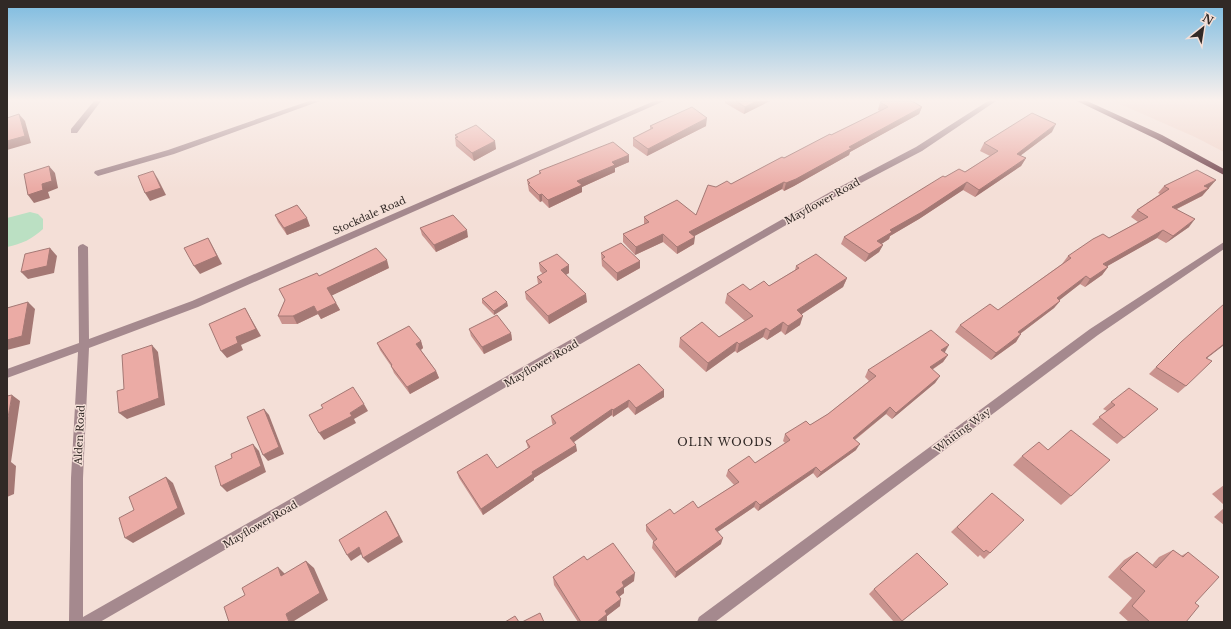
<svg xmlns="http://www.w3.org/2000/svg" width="1231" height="629" font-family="'Libre Baskerville',serif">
<rect width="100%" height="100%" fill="#f4dfd7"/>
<polygon fill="#f1d3c9" points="1113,101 1224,101 1224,152 1195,137"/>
<path fill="#bbe0c3" d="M 30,212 L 38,214 L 43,219 L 43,229 C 32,239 22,244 7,247 L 7,218 Z"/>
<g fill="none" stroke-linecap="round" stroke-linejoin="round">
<g fill="#a5898e" fill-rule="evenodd">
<polygon points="94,101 101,101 77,133 71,133 71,129"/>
<polygon points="309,101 320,101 174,154 98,176 94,173 95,171 168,150"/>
<polygon points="654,101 664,101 198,307 89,348 83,478 83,617 832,191 916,147 988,101 996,101 922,151 838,195 100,622 69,622 71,478 78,352 7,378 7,369 79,343 78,247 80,245 83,244 88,247 89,339 192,301"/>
<polygon points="1224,242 1224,249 1098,335 715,622 697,622 699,617 1090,329"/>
</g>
<polygon fill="#6e4049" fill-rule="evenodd" points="1077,101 1087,101 1162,135 1224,169 1224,175 1156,139"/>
</g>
<g fill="#ca938e">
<polygon points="725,101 770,101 744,114 725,103"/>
<polygon points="880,102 922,107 919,114 850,152 849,155 794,186 784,191 782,189 694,236 694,244 677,254 663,242 635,255 623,242 623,234 644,225 644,217 696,215 716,187 731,184 831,135 880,111 878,110"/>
<polygon points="650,126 706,126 647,156 633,146 633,138 650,129"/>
<polygon points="1052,132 1020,156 1026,158 1021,166 975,197 963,190 919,219 890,236 889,239 881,244 883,245 879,252 865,262 841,244 844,237 945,177 965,172 990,156 980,151 984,143"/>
<polygon points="455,135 496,149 474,161 456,146 455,138 456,138"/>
<polygon points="629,155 629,162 615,168 615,172 582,187 582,192 549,208 542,201 540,202 529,191 527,180 539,174 539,171"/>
<polygon points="1216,180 1208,188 1209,188 1202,196 1177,209 1189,227 1166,243 1157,238 1107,266 1108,267 1102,275 1085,287 1080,284 1059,300 1060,301 1054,308 1020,334 1016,342 991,360 955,332 960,325 998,310 1062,264 1068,256 1109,238 1138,222 1131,217 1137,210 1160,194 1158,193 1164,186"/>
<polygon points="275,215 310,226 287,235 278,222"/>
<polygon points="420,228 468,237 436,252 422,235"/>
<polygon points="601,253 640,268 617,281 602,266"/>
<polygon points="539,263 569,273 566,275 587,302 549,324 526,299 525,292 538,284 537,277 543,274 540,271"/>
<polygon points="796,266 847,278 843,287 802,314 800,325 785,335 781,331 767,340 763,337 737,353 735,351 706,372 679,347 680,338 719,337 745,321 725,303 727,294 750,290 769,286 795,270"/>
<polygon points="389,268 332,295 336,303 340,310 321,319 318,314 297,324 282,324 278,316 285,300 319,276"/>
<polygon points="482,299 508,306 494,315 482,303"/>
<polygon points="469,329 511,333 512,340 484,354 471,336"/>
<polygon points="421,341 423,348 421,350 436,371 439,378 410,394 394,373 391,366 380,350 377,343"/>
<polygon points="1181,342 1224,345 1207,358 1186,386 1178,393 1149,374"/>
<polygon points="944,352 948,355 943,362 932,370 940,376 935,383 892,419 886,414 855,440 856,450 817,478 813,473 758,511 754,507 717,532 721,544 675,578 652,548 653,542 654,542 646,531 646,525 674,514 698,508 734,485 726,476 728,470 755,463 785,443 783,441 785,434 810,425 828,414 869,381 865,377 868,370 945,352"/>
<polygon points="639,364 664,397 635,415 628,407 613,417 612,415 574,442 577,451 534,478 534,480 483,515 459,478 457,472 497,468 528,448 526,441 553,425 552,423 551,416"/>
<polygon points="1111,402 1158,409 1117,444 1092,424 1107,411 1103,409"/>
<polygon points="1022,456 1071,496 1061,505 1013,465"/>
<polygon points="1224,485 1224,505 1212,494"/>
<polygon points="992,493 990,553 984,559 980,555 978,557 951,532"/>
<polygon points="1224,508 1224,525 1214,517"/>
<polygon points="1173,550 1181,556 1188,552 1195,603 1186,622 1129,622 1119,613 1132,598 1108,577 1124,560 1137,552 1152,565 1159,557"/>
<polygon points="587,560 634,581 624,588 624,593 619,597 620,606 607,616 607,621 606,622 578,622 554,585 553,577"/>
<polygon points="948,584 901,622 894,622 869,594 874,589"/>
</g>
<g fill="#a47874">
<polygon points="757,101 770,101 744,114 745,107"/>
<polygon points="922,107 919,114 850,152 849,155 794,186 784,191 786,183 849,147"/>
<polygon points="19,114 25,121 31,143 7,150 7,141"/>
<polygon points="707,118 706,126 647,156 648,149"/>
<polygon points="1056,124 1052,132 1013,161 1017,154"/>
<polygon points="495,141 496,149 474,161 472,153"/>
<polygon points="629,155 629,162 615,168 615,172 582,187 582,192 549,208 548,200 577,181 612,162"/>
<polygon points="1026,158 1021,166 975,197 979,190"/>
<polygon points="49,166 55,173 58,188 48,192 50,198 34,203 28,195 42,184"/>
<polygon points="153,171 158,179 166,195 150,201 145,193"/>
<polygon points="1216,180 1209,188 1198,193 1204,186"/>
<polygon points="784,182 782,189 689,239 689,232"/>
<polygon points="967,182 963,190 919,219 890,236 889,239 874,249 877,241 890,230"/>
<polygon points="1209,188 1202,196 1166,214 1172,207"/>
<polygon points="542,194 542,201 540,202 539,195"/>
<polygon points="307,218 310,226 287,235 284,228"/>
<polygon points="1195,219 1189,227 1166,243 1173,236"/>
<polygon points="467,230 468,237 436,252 434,245"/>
<polygon points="1163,230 1157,238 1097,272 1103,264"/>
<polygon points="663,234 663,242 635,255 636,247"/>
<polygon points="695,237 694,244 677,254 677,247"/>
<polygon points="208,238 212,245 222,264 200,274 194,266"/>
<polygon points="883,245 879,252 865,262 869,254"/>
<polygon points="50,248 57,256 54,273 28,279 21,272"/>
<polygon points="387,260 389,268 331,296 327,288"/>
<polygon points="640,261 640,268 617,281 617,273"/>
<polygon points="569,265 569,273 561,277 561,270"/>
<polygon points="1108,267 1102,275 1085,287 1090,279"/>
<polygon points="1086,276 1080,284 1052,306 1057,298"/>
<polygon points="847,278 843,287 794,319 797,310"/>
<polygon points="586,294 587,302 549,324 548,316"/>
<polygon points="1060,301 1054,308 1013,339 1018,332"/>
<polygon points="28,302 35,309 30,344 7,350 7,340"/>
<polygon points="507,302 508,306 494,315 494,311"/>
<polygon points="336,303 340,310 321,319 317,312"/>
<polygon points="314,306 318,314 297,324 293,316"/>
<polygon points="245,308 261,336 241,345 243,350 227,358 221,351 236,337"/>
<polygon points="803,316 800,325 785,335 788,326"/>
<polygon points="783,322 781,331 767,340 770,331"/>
<polygon points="766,328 763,337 737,353 739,344"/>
<polygon points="511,333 512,340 484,354 482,347"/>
<polygon points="1021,334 1016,342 991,360 996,353"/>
<polygon points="421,341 423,348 419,351 416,344"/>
<polygon points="737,342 735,351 706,372 708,363"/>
<polygon points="1224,344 1224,345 1198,365 1206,358"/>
<polygon points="152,345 158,352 165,405 127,419 119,413"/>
<polygon points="949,345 945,352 937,357 941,350"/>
<polygon points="948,355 943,362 925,374 930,367"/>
<polygon points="436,371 439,378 410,394 407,387"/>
<polygon points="940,376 935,383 892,419 896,413"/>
<polygon points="664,390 664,397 635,415 636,408"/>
<polygon points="12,395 20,401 11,462 16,466 14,494 7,497 7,423"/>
<polygon points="629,400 628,407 613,417 613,410"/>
<polygon points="364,404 368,411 354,419 356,423 324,440 319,433 350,413"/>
<polygon points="890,407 886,414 849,444 853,438"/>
<polygon points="264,409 269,415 284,454 268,461 263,455"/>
<polygon points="612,409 612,415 571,444 570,438"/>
<polygon points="253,444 259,451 266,472 227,492 221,486"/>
<polygon points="860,444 856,450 817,478 821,472"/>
<polygon points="576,445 577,451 534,478 534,480 483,515 481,509 532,472"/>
<polygon points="816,467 813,473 758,511 760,505"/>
<polygon points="166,477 173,483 185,514 133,543 125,538"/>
<polygon points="756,501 754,507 713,535 715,529"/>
<polygon points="386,511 390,517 403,542 368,563 363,558"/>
<polygon points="723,538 721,544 675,578 676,572"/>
<polygon points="359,547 363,553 351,561 347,555"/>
<polygon points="306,561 314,568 328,600 294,621 295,622 289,622 286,614"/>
<polygon points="278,567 286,575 281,576"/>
<polygon points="635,573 634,581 624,588 624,593 616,599 616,592 622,582"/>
<polygon points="621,599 620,606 607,616 607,621 606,622 597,622 605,611"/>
</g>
<g fill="#ebaba5" stroke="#a47874">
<polygon points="736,101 757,101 745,107"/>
<polygon points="882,101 912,101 922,107 849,147 852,148 796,179 786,183 784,182 689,232 695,237 677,247 663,234 636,247 623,234 649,222 644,217 677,200 696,215 708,185 716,187 727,181 731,184 782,157 784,158 830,134 831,135 888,107 880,102"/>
<polygon points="692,107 707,118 648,149 633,138 653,128 650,126"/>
<polygon points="1032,113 1056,124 1017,154 1026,158 979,190 967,182 922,212 890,230 892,232 877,241 883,245 869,254 844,237 943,176 945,177 959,169 965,172 998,151 984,143"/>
<polygon points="19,114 25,136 7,141 7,118"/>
<polygon points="476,125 495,141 472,153 455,138 458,137 455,135"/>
<polygon points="613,142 629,155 612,162 615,165 577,181 582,185 548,200 542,194 539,195 528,184 530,183 527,180 541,173 539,171"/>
<polygon points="49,166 52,181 42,184 43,190 28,195 24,174"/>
<polygon points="1197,170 1216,180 1204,186 1209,188 1172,207 1195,219 1173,236 1163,230 1103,264 1108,267 1090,279 1086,276 1057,298 1060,301 1018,332 1021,334 996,353 960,325 990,304 998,310 1071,258 1068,256 1093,239 1103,234 1109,238 1148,217 1137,210 1169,189 1164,186"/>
<polygon points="153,171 161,188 145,193 138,176"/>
<polygon points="297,205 307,218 284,228 275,215"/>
<polygon points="453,215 467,230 434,245 420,228"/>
<polygon points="208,238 217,256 194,266 184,248"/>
<polygon points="621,243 640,261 617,273 602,259 605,257 601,253"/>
<polygon points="50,248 47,266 21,272 25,254"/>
<polygon points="376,248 387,260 327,288 336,303 317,312 314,306 293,316 278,316 285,300 279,289 317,273 319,276"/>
<polygon points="557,254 569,265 561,270 586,294 548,316 525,292 542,282 537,277 547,271 539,263"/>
<polygon points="816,254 847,278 797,310 803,316 788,326 783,322 770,331 766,328 739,344 737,342 708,363 680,338 702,322 719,337 753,316 727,294 743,284 750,290 764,281 769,286 799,268 796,266"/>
<polygon points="496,291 507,302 494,311 482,299"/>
<polygon points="28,302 22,336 7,340 7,308"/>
<polygon points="1224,304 1224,344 1206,358 1212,361 1186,386 1156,367 1181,342"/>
<polygon points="245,308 256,329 236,337 238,343 221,351 209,324"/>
<polygon points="497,315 511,333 482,347 469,329"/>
<polygon points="409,326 421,341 416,344 436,371 407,387 391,366 392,365 377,343"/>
<polygon points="931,330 949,345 941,350 948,355 930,367 940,376 896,413 890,407 853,438 860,444 821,472 816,467 760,505 756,501 715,529 723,538 676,572 653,542 657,539 646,525 670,509 674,514 693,501 698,508 739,482 728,470 749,456 755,463 790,440 785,434 806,421 810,425 828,414 876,376 868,370"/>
<polygon points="152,345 159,398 119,413 117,391 124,389 122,355"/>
<polygon points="639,364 664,390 636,408 629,400 613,410 612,409 570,438 576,445 532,472 533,474 481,509 457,472 487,454 497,468 530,447 526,441 556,423 551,416"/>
<polygon points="353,387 364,404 350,413 352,416 319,433 309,415 323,408 321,405"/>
<polygon points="1129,388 1158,409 1124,438 1099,417 1115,405 1111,402"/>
<polygon points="12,395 7,423 7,396"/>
<polygon points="264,409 279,447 263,455 247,417"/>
<polygon points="1071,430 1110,460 1071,496 1022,456 1039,442 1048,450"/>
<polygon points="253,444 261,466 221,486 215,466 232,458 231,454"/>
<polygon points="166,477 178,508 125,538 119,518 134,510 129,497"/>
<polygon points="992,493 1024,520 990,553 986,550 984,552 957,527"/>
<polygon points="386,511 399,536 363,558 359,547 347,555 339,540"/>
<polygon points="613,543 635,573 622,582 624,586 616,592 621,599 605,611 607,614 597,622 581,622 553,577 584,556 587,560"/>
<polygon points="1173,550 1183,557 1188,552 1219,577 1195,603 1199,606 1186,622 1150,622 1132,606 1145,591 1120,569 1137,552 1156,568"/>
<polygon points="917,553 948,584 902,621 874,589"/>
<polygon points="306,561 320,593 286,614 289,622 229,622 224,607 245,595 242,588 278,567 281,576"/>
<polygon points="540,613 544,622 522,622"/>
<polygon points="515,616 519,622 505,622"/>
</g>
<linearGradient id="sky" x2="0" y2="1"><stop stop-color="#7cbbe0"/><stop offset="0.53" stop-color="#faf1ed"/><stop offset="1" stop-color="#faf1ed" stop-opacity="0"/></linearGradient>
<rect width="1231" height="189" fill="url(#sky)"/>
<g text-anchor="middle" stroke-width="3" stroke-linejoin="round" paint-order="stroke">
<g font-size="10" fill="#312926" stroke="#f4dfd7">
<text transform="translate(822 201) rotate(-29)" y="4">Mayflower Road</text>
<text transform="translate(369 215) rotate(-24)" y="4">Stockdale Road</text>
<text transform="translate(541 363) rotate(-30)" y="4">Mayflower Road</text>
<text transform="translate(962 430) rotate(-37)" y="4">Whiting Way</text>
<text transform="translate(79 435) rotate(-87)" y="4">Alden Road</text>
<text transform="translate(260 524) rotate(-30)" y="4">Mayflower Road</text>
</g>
<g font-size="11" letter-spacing="1" fill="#312926" stroke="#f4dfd7">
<text x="725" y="446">OLIN WOODS</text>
</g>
</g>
<rect width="1231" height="629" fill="none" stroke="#312926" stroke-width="16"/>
<g transform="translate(1203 28) rotate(30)" stroke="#f4dfd7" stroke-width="3" paint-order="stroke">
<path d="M0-3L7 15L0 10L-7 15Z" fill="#312926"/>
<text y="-6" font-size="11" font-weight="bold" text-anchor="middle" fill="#312926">N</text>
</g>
</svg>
